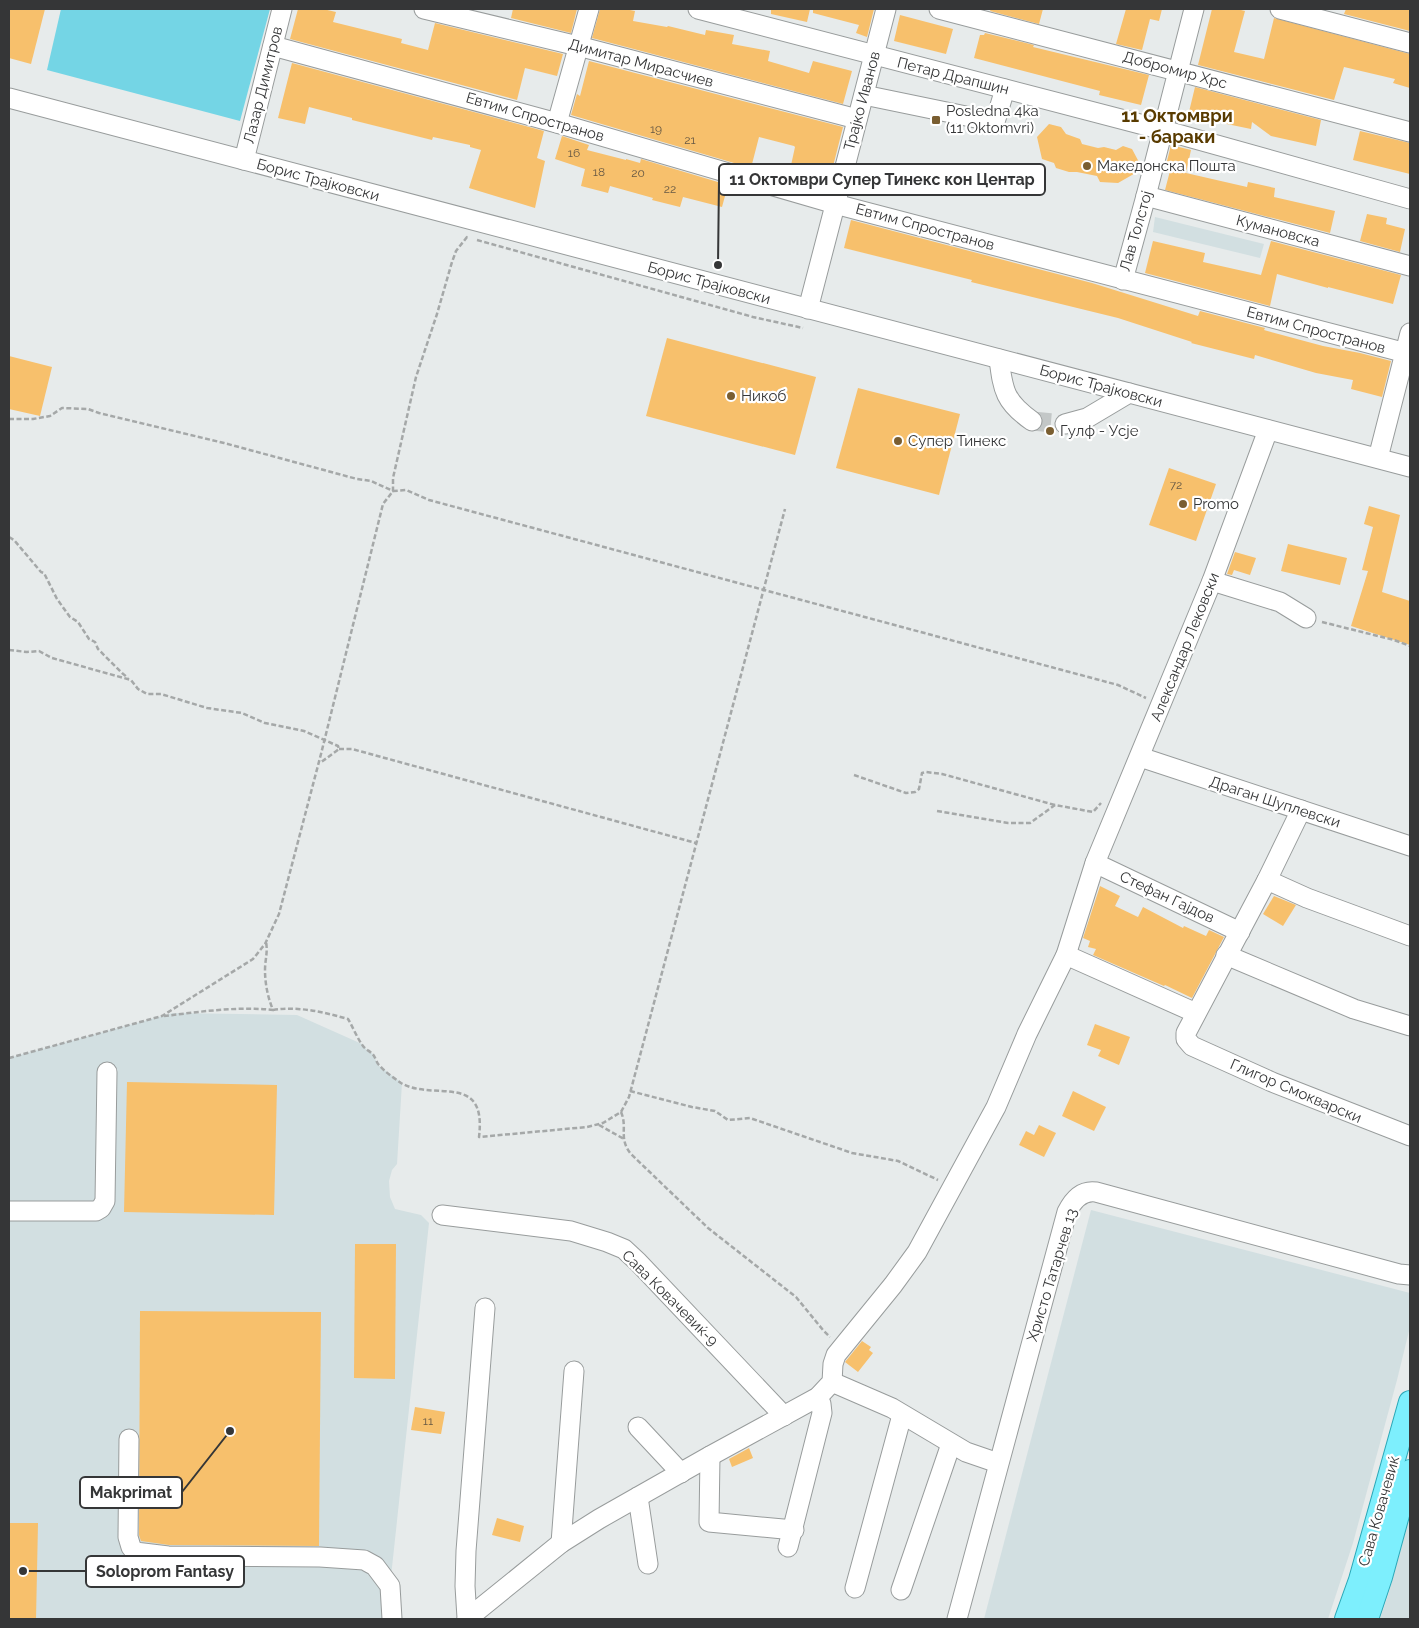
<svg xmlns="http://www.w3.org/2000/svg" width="1419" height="1628" font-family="Raleway,sans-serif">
<rect width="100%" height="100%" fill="#e7ebeb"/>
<g fill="#d2dfe1">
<polygon points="1155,217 1264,244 1260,258 1153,232"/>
<polygon points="173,1013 297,1015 362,1044 367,1050 373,1054 378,1065 402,1083 397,1164 392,1170 389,1181 390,1197 395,1209 421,1215 429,1223 390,1586 392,1619 9,1619 9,1058"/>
<polygon points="1091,1210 1410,1293 1410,1327 1397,1380 1353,1543 1328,1619 984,1619"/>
<polygon points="1410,1515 1410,1619 1380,1619 1389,1592"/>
</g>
<polygon fill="#74d5e5" points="61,9 270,9 240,121 47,70"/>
<g fill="#f7c06c">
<polygon points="9,9 45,9 31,64 9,58"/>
<polygon points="298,9 323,9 336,12 333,22 402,39 401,43 428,50 435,23 563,54 557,76 525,68 517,100 290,39"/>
<polygon points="513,9 577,9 571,33 511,18"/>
<polygon points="600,9 625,9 635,11 633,21 667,27 668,26 705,35 706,30 734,35 732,44 770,51 768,61 809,73 813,61 852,71 843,104 592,38"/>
<polygon points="771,9 810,9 807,22 771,14"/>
<polygon points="813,9 874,9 867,37 856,33 859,25 813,13"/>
<polygon points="991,9 1043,9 1039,24 990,11"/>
<polygon points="1126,9 1162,9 1159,21 1150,19 1142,50 1116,44"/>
<polygon points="1212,9 1237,9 1245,11 1234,52 1264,59 1274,18 1410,54 1410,88 1393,83 1395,79 1344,67 1334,100 1198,65"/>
<polygon points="1346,9 1410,9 1410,31 1344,14"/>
<polygon points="900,15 953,29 946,54 894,41"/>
<polygon points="985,33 1034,45 1033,47 1149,75 1141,105 1099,95 1100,91 974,58 980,35 984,35"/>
<polygon points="589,61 843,127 827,190 788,179 795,147 794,146 759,137 751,168 571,115 577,94 580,96"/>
<polygon points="292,63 544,131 537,158 545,161 535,208 469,188 481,150 470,147 470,145 433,137 432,140 352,120 352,118 309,107 305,124 278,118"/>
<polygon points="1195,87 1321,120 1316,146 1271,136 1252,122 1251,129 1188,116"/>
<polygon points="1049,124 1061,127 1066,134 1080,139 1082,144 1098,148 1104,147 1116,150 1123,146 1132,149 1140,164 1139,171 1118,183 1100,182 1097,176 1077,172 1069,172 1056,168 1054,163 1042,159 1037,137"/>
<polygon points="1360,131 1410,143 1410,174 1353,160"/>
<polygon points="562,136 589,145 587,150 626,160 626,159 640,163 641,159 728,185 722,207 683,197 680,207 652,200 653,198 610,186 608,193 581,186 585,169 555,159"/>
<polygon points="1171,145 1191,150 1186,173 1247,187 1248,182 1275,188 1274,197 1335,211 1330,233 1165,190 1171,167 1166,165"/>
<polygon points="1367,214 1387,218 1386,224 1405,229 1400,252 1360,241"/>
<polygon points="851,220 1092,283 1198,316 1200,311 1265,328 1264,330 1323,346 1360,353 1391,361 1382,397 1351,389 1353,380 1316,373 1255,355 1254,359 1191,343 1192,342 1118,318 971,282 972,280 844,248"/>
<polygon points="1153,241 1205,253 1203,262 1261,275 1271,241 1401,275 1393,304 1328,287 1328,288 1277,274 1270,306 1145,273"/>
<polygon points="667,338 816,377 795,455 646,416"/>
<polygon points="9,356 52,367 40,416 9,409"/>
<polygon points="858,388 960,414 939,495 836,468"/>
<polygon points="1169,468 1216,484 1196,541 1149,525"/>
<polygon points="1369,506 1400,515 1382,592 1410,601 1410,645 1351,626 1368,571 1362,570 1373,527 1364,524"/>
<polygon points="1288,544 1347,558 1340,585 1281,571"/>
<polygon points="1235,552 1256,558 1250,575 1234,570 1232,575 1227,574"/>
<polygon points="1100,886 1120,896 1115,906 1138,917 1143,907 1183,928 1184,926 1206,936 1209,930 1224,937 1192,998 1165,985 1164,986 1093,955 1096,949 1088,947 1090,941 1083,938"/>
<polygon points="1274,896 1296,905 1283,926 1263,914"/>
<polygon points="1095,1024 1130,1037 1119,1065 1098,1056 1101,1050 1087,1045"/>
<polygon points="127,1082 277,1085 274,1215 124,1212"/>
<polygon points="1073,1091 1106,1107 1094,1131 1062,1116"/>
<polygon points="1039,1125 1056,1133 1044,1157 1019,1145 1026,1131 1034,1135"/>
<polygon points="355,1244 396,1244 395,1379 354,1378"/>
<polygon points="140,1311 321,1312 319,1546 169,1545 141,1541 139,1535"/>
<polygon points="862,1341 871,1347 869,1350 873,1353 858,1372 845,1362"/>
<polygon points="415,1407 445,1412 441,1434 411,1430"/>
<polygon points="749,1448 753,1458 732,1467 729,1459"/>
<polygon points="497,1518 524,1526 520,1542 492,1535"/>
<polygon points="9,1523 38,1523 36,1619 9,1619"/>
</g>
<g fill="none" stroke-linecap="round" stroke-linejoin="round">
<polyline stroke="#c3c7c7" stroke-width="19" stroke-dasharray="19 9" stroke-linecap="butt" points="1032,421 1065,424"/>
<g stroke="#989c9c" stroke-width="21">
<g id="minor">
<polyline points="424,9 578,46 857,119"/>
<polyline points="698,9 1163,130 1410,199"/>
<polyline points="939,9 1410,132"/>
<polyline points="1280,9 1410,43"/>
<polyline points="273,46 557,123 835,204 1410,354"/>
<polyline points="864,95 995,122 1005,89"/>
<polyline points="9,98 1410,467"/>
<polyline points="557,123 589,9"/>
<polyline points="244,160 282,9"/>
<polyline points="1146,196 1410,266"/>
<polyline points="1123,280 1146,196 1194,9"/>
<polyline points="808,309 886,9"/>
<path d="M 999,359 C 1003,391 1005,402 1032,421"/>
<polyline points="1065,424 1087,418 1129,393"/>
<polyline points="1378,458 1410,333"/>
<polyline points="1212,581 1280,602 1306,618"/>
<polyline points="1140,757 1410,846"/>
<polyline points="1301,810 1267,880 1186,1033 1186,1039 1192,1046 1272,1082 1410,1136"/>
<polyline points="1095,863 1240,932"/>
<polyline points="1267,880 1307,898 1410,936"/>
<polyline points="1066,955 1196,1013"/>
<polyline points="1226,955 1354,1009 1410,1026"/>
<polyline points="9,1211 96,1211 101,1208 105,1201 107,1072"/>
<polyline points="442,1215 571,1231 607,1242 624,1249 638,1262 784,1416"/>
<polyline points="832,1382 892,1408 966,1452 998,1463"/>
<polyline points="638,1427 681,1473"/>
<polyline points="129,1439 128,1537 131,1547 135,1552 168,1556 320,1557 364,1560 375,1566 390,1586 392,1619"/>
<polyline points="710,1456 709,1522 794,1530"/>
<polyline points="638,1497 648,1564"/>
<polyline points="561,1543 574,1371"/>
<polyline points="788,1547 822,1413 821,1404 818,1397"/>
<polyline points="855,1588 902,1415"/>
<polyline points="901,1590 951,1444"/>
<polyline points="467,1618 465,1586 466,1551 485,1308"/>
<polyline points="467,1619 561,1543 599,1519 710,1456 818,1397 832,1382 833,1364 836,1355 893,1285 917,1252 996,1107 1027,1034 1066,955 1095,863 1212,581 1268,430"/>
<path d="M 957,1619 L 1067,1212 C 1073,1200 1082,1190 1096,1192 L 1399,1274 L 1410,1275"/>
</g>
</g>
<g stroke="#2ba7b7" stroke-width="24">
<g id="major">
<polyline points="1346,1619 1360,1580 1410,1402"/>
<polyline points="1367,1619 1381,1577 1410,1471"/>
</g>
</g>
<g stroke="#a5a8a8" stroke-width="2.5" stroke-dasharray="5 2.5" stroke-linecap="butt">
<polyline points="477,240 753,317 803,328"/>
<polyline points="9,419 33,419 50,416 62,408 88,409 99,413 224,443 357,479 371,481 393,491 393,478 416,377 437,314 452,262 456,251 467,237 469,238"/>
<polyline points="9,537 14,540 41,572 44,573 57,599 70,617 78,622 89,639 95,642 98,649 122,673 128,678"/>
<polyline points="1322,622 1394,640 1410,646"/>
<polyline points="9,650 27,652 39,651 52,658 131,680 138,689 147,694 161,694 207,708 242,713 265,723 304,731 338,746 339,749 320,763"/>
<polyline points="339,749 352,749 696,843"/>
<polyline points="854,775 906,793 915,792 919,789 922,773 926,772 942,774 1055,805"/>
<polyline points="937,811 1008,823 1030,823 1055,805 1093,812 1101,803"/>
<path d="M 273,1010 C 299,1006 323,1012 348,1019 C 353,1027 357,1038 363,1046 C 366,1050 372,1052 374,1056 C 376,1059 377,1064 380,1066 C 385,1072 394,1078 401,1083 C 434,1102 487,1071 479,1137 L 587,1127 L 603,1123 L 621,1112 L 629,1097 L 785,509"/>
<path d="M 164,1016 C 199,1012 237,1006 273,1010 C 268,998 265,984 265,970 C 265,960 268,952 266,942"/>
<polyline points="9,1058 162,1016 253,959 265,944 279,914 321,754 383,504 393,491 406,490 429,500 1118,685 1146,698"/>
<polyline points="630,1091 692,1107 715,1111 728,1120 750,1118 852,1153 898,1161 938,1180"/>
<path d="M 621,1112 C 628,1128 618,1138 631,1154 L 708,1228 L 796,1297 L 823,1330 L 830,1337"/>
<polyline points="599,1125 624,1139"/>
</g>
<use href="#minor" stroke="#fff" stroke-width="19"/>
<use href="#major" stroke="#7deffd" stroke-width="22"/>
</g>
<g fill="#7a5e31" stroke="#fff" stroke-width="2">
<rect x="931" y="115" width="10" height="10" rx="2.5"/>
<circle cx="1087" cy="166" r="5"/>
<circle cx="731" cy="396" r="5"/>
<circle cx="1050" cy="431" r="5"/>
<circle cx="898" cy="441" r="5"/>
<circle cx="1183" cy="504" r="5"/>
</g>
<g text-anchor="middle" stroke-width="4.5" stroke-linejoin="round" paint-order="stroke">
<g font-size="12" fill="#665844">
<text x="656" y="133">19</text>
<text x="690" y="144">21</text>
<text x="574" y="157">16</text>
<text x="599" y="176">18</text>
<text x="638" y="177">20</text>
<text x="670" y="193">22</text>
<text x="1176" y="489">72</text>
<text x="428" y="1425">11</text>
</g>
<g font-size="15" fill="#353637" stroke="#fff">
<text transform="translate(641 63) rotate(15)" y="5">Димитар Мирасчиев</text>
<text transform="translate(1175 70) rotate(15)" y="5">Добромир Хрс</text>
<text transform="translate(953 76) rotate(14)" y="5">Петар Драпшин</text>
<text transform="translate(263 85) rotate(-76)" y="5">Лазар Димитров</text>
<text transform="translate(862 101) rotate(-75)" y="5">Трајко Иванов</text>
<text transform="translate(535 117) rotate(16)" y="5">Евтим Спространов</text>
<text transform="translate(318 180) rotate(15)" y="5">Борис Трајковски</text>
<text transform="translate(925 227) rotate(15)" y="5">Евтим Спространов</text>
<text transform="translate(1136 231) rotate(-74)" y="5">Лав Толстој</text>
<text transform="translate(1278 231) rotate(15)" y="5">Кумановска</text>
<text transform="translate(709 283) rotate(15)" y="5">Борис Трајковски</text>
<text transform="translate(1316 330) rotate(15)" y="5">Евтим Спространов</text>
<text transform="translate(1101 386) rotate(15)" y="5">Борис Трајковски</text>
<text transform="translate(1185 647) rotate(-68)" y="5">Александар Лековски</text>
<text transform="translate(1275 802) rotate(18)" y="5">Драган Шуплевски</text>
<text transform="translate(1167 897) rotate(25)" y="5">Стефан Гајдов</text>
<text transform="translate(1296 1091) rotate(23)" y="5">Глигор Смокварски</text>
<text transform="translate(1052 1275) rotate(-73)" y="5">Христо Татарчев 13</text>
<text transform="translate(670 1298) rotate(45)" y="5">Сава Ковачевиќ-9</text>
<text transform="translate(1379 1511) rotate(-74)" y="5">Сава Ковачевиќ</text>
</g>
<g font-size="15" fill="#353637" stroke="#fff" text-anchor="start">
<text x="946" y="116">Posledna 4ka<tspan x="946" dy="17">(11 Oktomvri)</tspan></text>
<text x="1097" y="171">Македонска Пошта</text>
<text x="741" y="401">Никоб</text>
<text x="1060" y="436">Гулф - Усје</text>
<text x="908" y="446">Супер Тинекс</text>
<text x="1193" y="509">Promo</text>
</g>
<g font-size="18" font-weight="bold" fill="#593b00" stroke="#fff">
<text x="1177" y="122">11 Октомври<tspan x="1177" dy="21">- бараки</tspan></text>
</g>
</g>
<path fill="none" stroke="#353637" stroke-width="2" d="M718 265L719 180M230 1431L182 1492M23 1571L86 1571"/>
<g fill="#353637" stroke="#fff" stroke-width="2">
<circle cx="718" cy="265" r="5"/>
<circle cx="230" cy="1431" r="5"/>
<circle cx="23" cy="1571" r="5"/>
</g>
<g fill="#fff" stroke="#353637" stroke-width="2">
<rect x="719" y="164" width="326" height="31" rx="5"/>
<rect x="80" y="1477" width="102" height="31" rx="5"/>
<rect x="86" y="1556" width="158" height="31" rx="5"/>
</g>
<g font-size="16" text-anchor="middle" font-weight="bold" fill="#353637">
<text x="882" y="185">11 Октомври Супер Тинекс кон Центар</text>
<text x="131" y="1498">Makprimat</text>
<text x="165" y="1577">Soloprom Fantasy</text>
</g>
<rect width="1419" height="1628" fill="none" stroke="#353637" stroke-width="20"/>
</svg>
